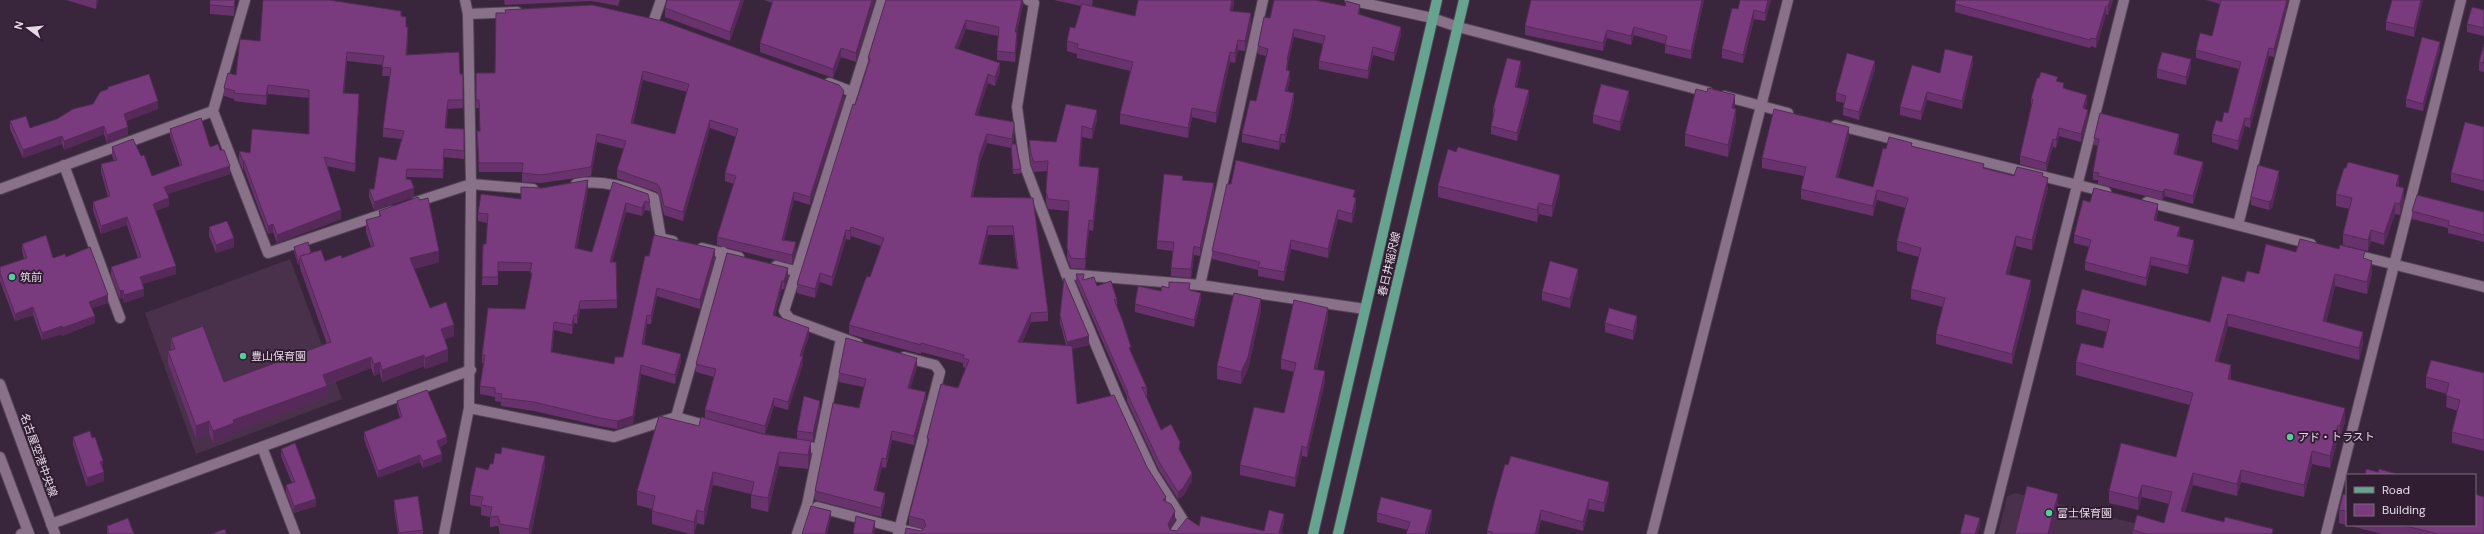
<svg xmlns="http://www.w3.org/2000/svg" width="2484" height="534" font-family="'DM Sans','Noto Sans JP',sans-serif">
<rect width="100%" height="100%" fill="#3a263c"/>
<g fill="#49314b">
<polygon points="290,259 342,399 196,454 145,313"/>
<polygon points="2015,493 2157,529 2156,534 1998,534 2007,497"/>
</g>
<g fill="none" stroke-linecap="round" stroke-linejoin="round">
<g stroke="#544455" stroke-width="12">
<g id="street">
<polyline points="245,0 213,111 268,253 392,211"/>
<polyline points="1028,0 1034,3 1017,107 1025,166 1066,274 1118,398 1153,473 1183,520 1174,534"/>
<polyline points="1350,0 1432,18 1458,27 1708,92"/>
<polyline points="468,14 517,12"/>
<polyline points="654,20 661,0"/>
<polyline points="829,83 853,92"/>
<polyline points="1724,96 1788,113"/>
<polyline points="1836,125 2106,192"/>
<polyline points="64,165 120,318"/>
<path d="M 576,184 C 604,179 629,188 654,198 L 661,238 L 673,241"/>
<polyline points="0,189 213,111"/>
<polyline points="416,202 471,184 533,189"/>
<polyline points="2147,202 2311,244"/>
<polyline points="2238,225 2295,0"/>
<polyline points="702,248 739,257"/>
<polyline points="2352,254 2484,287"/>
<polyline points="776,266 795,271"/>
<polyline points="1066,274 1200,285 1365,309"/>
<polyline points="1200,285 1263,0"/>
<polyline points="858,344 790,319 784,311 882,0"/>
<polyline points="469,408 614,437 676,417 712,427"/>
<polyline points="676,417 723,252"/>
<polyline points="798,445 820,449"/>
<polyline points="262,447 295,534"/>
<polyline points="817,507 920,534"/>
<polyline points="51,524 471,370"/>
<polyline points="21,534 28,531"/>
<polyline points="444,534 469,408 471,184 468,14 465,0"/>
<polyline points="797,534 807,505 841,339"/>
<polyline points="898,534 940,372 935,365 904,357"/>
<polyline points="1652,534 1788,0"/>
<polyline points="1989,534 2124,0"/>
<polyline points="2326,534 2461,0"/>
</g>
</g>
<g stroke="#544455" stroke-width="12">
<g id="secondary">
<polyline points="0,384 55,534"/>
<polyline points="0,457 29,534"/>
</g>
</g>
<g stroke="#544455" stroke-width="12">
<g id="primary">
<polyline points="1313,534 1437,0"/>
<polyline points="1338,534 1464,0"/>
</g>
</g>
<use href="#street" stroke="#887189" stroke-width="10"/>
<use href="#secondary" stroke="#887189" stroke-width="10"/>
<use href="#primary" stroke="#65a48e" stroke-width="10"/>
</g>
<g fill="#68336c" fill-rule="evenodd">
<polygon points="66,0 98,0 96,9"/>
<polygon points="210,0 235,0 234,16 210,14"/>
<polygon points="504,0 620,0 618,6 592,1 505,5"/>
<polygon points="744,0 730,41 665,17 665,8"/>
<polygon points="764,0 875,0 856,62 841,57 833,78 760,52 760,43 772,3"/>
<path d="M 886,0 L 1023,0 L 1023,4 L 1017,32 L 1017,41 L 1015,62 L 997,60 L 997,51 L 998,36 L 966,29 L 958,49 L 1000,72 L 995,86 L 988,83 L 977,115 L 1014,137 L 1013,144 L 1021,169 L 1021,173 L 1013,174 L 1011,148 L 987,143 L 980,162 L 973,197 L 1033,198 L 1048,312 L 1048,321 L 1031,322 L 1022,343 L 1066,345 L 1060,323 L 1060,315 L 1089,345 L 1072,349 L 1077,404 L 1147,467 L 1166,502 L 1175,520 L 1170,529 L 1170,530 L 1177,531 L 1199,526 L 1264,531 L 1284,523 L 1281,533 L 921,531 L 924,529 L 909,525 L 909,516 L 927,447 L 927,438 L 958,388 L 966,368 L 963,367 L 963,363 L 921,352 L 921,354 L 849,334 L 849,325 L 870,277 L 881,246 L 851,236 L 850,240 L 846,239 L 832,286 L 820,282 L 815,298 L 797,293 L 797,284 L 868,65 L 868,58 ZM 988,235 L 1013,235 L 1017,269 L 981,264 Z"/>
<polygon points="1054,0 1093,0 1092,6 1135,16 1234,0 1234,4 1232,11 1251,23 1245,51 1238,50 1235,63 1230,62 1216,123 1192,117 1188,138 1120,124 1120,114 1130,71 1077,58 1077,54 1067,51 1067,41 1075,28 1081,6"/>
<polygon points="1531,0 1704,0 1691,59 1665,53 1665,44 1634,35 1631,45 1607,38 1603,51 1525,35 1525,26"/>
<polygon points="1771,0 1765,21 1754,19 1743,63 1722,58 1722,49 1738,9"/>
<polygon points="2113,0 2108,15 2106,14 2096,48 2091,46 2090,48 1955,12 1955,4"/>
<polygon points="2206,0 2289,0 2274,57 2269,56 2250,128 2245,126 2238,150 2212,142 2212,134 2222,122 2228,113 2239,69 2196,58 2196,50 2212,36 2220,4"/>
<polygon points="2423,0 2414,37 2386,30 2386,22"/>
<polygon points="2484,10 2484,36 2467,32 2467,24"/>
<path d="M 496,13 L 844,100 L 810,205 L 794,200 L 784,240 L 796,251 L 792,264 L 717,245 L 717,237 L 734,184 L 725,181 L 725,173 L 736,137 L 710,128 L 683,221 L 664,215 L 660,197 L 657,192 L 617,178 L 617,170 L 624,149 L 597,142 L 591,176 L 541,183 L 522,182 L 522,172 L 479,172 L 477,131 L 480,131 L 479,108 L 476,108 L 476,73 L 495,73 ZM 643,80 L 687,92 L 675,134 L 633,124 Z"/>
<polygon points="1360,13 1360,14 1401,35 1394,61 1373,55 1368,79 1319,69 1319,61 1323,44 1294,37 1288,60 1288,70 1290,79 1287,92 1294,101 1285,143 1281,142 1279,150 1242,142 1242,134 1256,101 1266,56 1258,54 1258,46 1270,18"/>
<polygon points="401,16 406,27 408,36 407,55 460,74 463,74 463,108 448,109 446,128 464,129 464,159 444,157 443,178 407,177 407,179 414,197 374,210 369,197 369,189 374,189 396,160 402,139 383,137 383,128 390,76 382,76 383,65 347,61 344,93 359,102 355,172 327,166 341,219 277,243 273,232 268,234 244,169 243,170 239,160 239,151 250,153 309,134 309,98 268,94 266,105 234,101 234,99 224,96 224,88 236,75 260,41"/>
<polygon points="2484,44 2484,72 2479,71 2479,62"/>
<polygon points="2440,49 2423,111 2406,107 2406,99"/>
<polygon points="1973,64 1962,109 1927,100 1921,120 1900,115 1900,107 1940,73"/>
<polygon points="2191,68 2186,85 2157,78 2157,69"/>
<polygon points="1521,69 1517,87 1529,98 1517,141 1491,134 1491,126 1493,117 1493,109"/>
<polygon points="1875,69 1859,120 1843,115 1843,108 1844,103 1836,101 1836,93"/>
<polygon points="2058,81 2064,88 2087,103 2085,109 2088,117 2081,142 2059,136 2056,148 2053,147 2046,171 2020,164 2020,156 2031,107 2031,99"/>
<polygon points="108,87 158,109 126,121 128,135 107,143 104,134 64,150 62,144 23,158 10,129 10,121 30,128 57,119 93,104 108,89"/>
<polygon points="1629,100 1620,131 1593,123 1593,115"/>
<polygon points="1066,104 1097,120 1092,139 1082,137 1080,166 1099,178 1093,231 1089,230 1085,269 1071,268 1067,258 1068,211 1048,209 1046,202 1046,192 1047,171 1034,172 1031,164 1029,150 1029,140 1056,142"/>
<polygon points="1735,107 1735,109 1736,121 1728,157 1685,146 1685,134"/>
<polygon points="2484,127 2484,191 2451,182 2451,173"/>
<polygon points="170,129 210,147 230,174 167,194 169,206 155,211 176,274 142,284 144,296 124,303 123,298 120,299 111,275 111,267 138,258 127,225 101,234 93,210 93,202 108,197 101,172 101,164 114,161 112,155 112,147 141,156 152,176 180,166 170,136"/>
<polygon points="1849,136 1838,178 1873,187 1886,149 1912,146 1984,168 2014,176 2043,177 2048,188 2047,192 2032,250 2016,246 2009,274 2031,290 2012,364 1936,344 1936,334 1943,307 1911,299 1911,289 1919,257 1897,251 1897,241 1905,208 1877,200 1873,216 1801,199 1801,189 1804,176 1762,168 1762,158"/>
<polygon points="2094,138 2179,141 2176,155 2203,169 2193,204 2165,196 2162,200 2098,184 2098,180 2093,180 2093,172 2098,146 2094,145"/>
<polygon points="2279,179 2272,208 2269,210 2251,205 2251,197"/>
<polygon points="1183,180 1214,192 1200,256 1194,255 1191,278 1171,276 1171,268 1173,251 1157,249 1157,241"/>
<polygon points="613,182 650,203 650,211 645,210 642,216 626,212 612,262 616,262 617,308 580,309 577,324 574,323 572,334 554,330 552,352 614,364 623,357 649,256 715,258 700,309 657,296 651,324 647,324 644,345 681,362 675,384 641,374 633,424 617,429 600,426 534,411 501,406 501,402 495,401 495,397 480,394 480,386 484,363 482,363 482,355 525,309 531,281 531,271 498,271 498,285 482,285 483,244 486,244 487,223 478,221 478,213 521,199 542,188 588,189 577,248 592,252"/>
<polygon points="1438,186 1560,186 1552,217 1539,214 1537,222 1438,197"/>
<polygon points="2399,187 2404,199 2400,215 2395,214 2384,245 2371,241 2368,251 2343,245 2343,234 2350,209 2336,206 2336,194"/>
<polygon points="1355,198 1356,207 1352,223 1338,219 1328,258 1291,249 1284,281 1258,276 1258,270 1212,259 1212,251"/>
<polygon points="2090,202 2158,212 2156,221 2180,235 2179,236 2194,248 2188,274 2151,265 2146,286 2085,270 2085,262 2089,247 2074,243 2074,235"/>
<polygon points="379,211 439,262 414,269 430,308 454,336 445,339 448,361 425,369 424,366 382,382 380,373 374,376 371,368 327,385 327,397 234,432 234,435 213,443 209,433 196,438 168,363 168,351 171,350 171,338 224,382 327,344 300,268 300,265 298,265 294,251 294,247 311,253 325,261 342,258 371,247 366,232 366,220 379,217"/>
<polygon points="2412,211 2484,212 2484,242 2448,233 2448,228 2412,219"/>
<polygon points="209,227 234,247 216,253 209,236"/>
<polygon points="22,244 53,258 66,257 108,303 92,308 95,323 62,336 62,334 42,340 33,315 15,321 0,281 0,267 24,259 22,251"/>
<polygon points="2296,252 2365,259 2372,273 2367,294 2335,286 2326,322 2363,344 2359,360 2228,326 2218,361 2231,377 2231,379 2345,421 2340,438 2338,438 2330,468 2312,464 2304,497 2241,482 2237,496 2193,485 2185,512 2273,534 2133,534 2133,530 2164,523 2169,504 2142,497 2138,510 2109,503 2109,491 2176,457 2190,405 2076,375 2076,362 2103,348 2107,332 2076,324 2076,311 2210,322 2244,282"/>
<polygon points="727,253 788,276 784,289 782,289 775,315 809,336 802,356 803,364 788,410 774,406 765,434 706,418 762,434 797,439 797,431 820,409 813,441 811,441 811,454 808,469 779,466 768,512 751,508 751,494 713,485 704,525 697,523 694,534 690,534 652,524 652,509 637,505 637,491 699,426 705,418 705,410 714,377 696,372 696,364"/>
<polygon points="1076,274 1084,280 1097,286 1117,300 1117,306 1131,352 1147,388 1147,396 1146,396 1161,430 1180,450 1180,451 1192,481 1183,496 1178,499 1159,470 1127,401 1127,397 1076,281"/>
<polygon points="1578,277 1570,308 1542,300 1542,292"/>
<polygon points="1169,288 1201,300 1194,327 1135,312 1135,304"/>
<polygon points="1261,311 1248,369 1241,384 1217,379 1217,366"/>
<polygon points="1328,318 1317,369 1325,381 1307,457 1302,456 1295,487 1240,475 1240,465 1284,413 1294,372 1281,369 1281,359"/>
<polygon points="1605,323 1637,325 1633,340 1605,332"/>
<polygon points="917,367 910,388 926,401 914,445 892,440 886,468 882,467 876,490 885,502 881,517 815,500 815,491 859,408 864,387 839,382 839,373"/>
<polygon points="2484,373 2484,451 2452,443 2452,432 2458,411 2446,407 2447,394 2426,388 2426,377"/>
<polygon points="397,401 447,443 440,447 442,461 423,468 420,462 378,478 364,439 364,432 400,418 397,408"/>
<polygon points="73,437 92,438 103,470 104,481 87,487 73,445"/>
<polygon points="281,449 316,506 294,513 286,492 286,485 292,483 281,456"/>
<polygon points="493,464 545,466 531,534 500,534 498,526 490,527 490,517 481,515 481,507 470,505 470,495"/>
<polygon points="1609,492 1604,512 1589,509 1583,531 1541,520 1538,534 1487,534 1487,531 1494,503"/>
<polygon points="2347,495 2347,525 2475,525 2484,534 2382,534 2339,523 2339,510"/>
<polygon points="394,500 423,530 423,534 398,534 394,509"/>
<polygon points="1377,513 1432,519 1408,530 1377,522"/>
<polygon points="107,526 134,534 107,534"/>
</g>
<g fill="#552958">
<polygon points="96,0 98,0 96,9"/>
<polygon points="741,0 744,0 730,41 730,32"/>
<polygon points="872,0 875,0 856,62 856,53"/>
<polygon points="1022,0 1023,0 1023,4 1015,41 1015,32"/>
<polygon points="1092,0 1093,0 1092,8"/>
<polygon points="1232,0 1234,0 1234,4 1230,21 1230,11"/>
<polygon points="1702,0 1704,0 1691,59 1691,51"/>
<polygon points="1768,0 1771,0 1765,21 1765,13"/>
<polygon points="2110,0 2113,0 2108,15 2108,6"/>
<polygon points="2287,0 2289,0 2274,57 2274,49"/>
<polygon points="2421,0 2423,0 2414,37 2414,28"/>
<polygon points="1360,5 1360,13 1358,22 1358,14"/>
<polygon points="2106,6 2106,14 2096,48 2096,39"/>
<polygon points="1754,10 1754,19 1743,63 1743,55"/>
<polygon points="1251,13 1251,23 1245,51 1245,41"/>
<polygon points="966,20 966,29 955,57 955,48"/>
<polygon points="408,27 408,36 406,63 406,55"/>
<polygon points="1401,27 1401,35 1394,61 1394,53"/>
<polygon points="1634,27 1634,35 1631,45 1631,36"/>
<polygon points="1294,29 1294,37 1287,68 1287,60"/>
<polygon points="1607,30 1607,38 1603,51 1603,43"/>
<polygon points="1017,32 1017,41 1015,62 1015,53"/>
<polygon points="1238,40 1238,50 1235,63 1235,53"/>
<polygon points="2440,42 2440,49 2423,111 2423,104"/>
<polygon points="1373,47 1373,55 1368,79 1368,71"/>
<polygon points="841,48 841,57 833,78 833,69"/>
<polygon points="2269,48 2269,56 2250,128 2250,119"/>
<polygon points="347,52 347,61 343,101 343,93"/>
<polygon points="1230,52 1230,62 1216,123 1216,113"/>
<polygon points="1973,56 1973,64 1962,109 1962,101"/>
<polygon points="2191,59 2191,68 2186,85 2186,77"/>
<polygon points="1288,60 1288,68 1286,78 1286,70"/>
<polygon points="1521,61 1521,69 1515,95 1515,87"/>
<polygon points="1875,61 1875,69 1859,120 1859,112"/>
<polygon points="1000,63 1000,72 995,86 995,77"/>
<polygon points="643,71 643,80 631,132 631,123"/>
<polygon points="1290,71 1290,79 1285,99 1285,91"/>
<polygon points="988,74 988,83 975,124 975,115"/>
<polygon points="268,85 268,94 266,105 266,96"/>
<polygon points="1529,90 1529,98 1517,141 1517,133"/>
<polygon points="844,91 844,100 810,205 810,197"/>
<polygon points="1629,91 1629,100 1620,131 1620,122"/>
<polygon points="1927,92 1927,100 1921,120 1921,112"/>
<polygon points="1294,93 1294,101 1285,143 1285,135"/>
<polygon points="359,94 359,102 355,172 355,164"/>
<polygon points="1735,95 1735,107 1732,120 1732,108"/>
<polygon points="2087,95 2087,103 2083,116 2083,108"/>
<polygon points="448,100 448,109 445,136 445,128"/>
<polygon points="158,101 158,109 124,122 124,114"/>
<polygon points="1192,108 1192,117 1188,138 1188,128"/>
<polygon points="1736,109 1736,121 1728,157 1728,145"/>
<polygon points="1097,110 1097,120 1092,139 1092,129"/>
<polygon points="2088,110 2088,117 2081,142 2081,134"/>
<polygon points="2245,118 2245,126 2238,150 2238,141"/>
<polygon points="710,120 710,128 683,221 683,212"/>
<polygon points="104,126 104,134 64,150 64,141"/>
<polygon points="1082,126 1082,137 1079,176 1079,166"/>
<polygon points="128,127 128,135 107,143 107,135"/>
<polygon points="1849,127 1849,136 1836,187 1836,177"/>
<polygon points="1014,128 1014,137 1012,148 1012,139"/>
<polygon points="2059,128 2059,136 2056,148 2056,140"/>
<polygon points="597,134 597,142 591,176 591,167"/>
<polygon points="987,134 987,143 980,162 971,206 971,197 980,153"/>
<polygon points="1281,134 1281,142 1279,150 1279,142"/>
<polygon points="2179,134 2179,141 2174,162 2174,154"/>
<polygon points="62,136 62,144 23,158 23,150"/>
<polygon points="2053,139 2053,147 2046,171 2046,163"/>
<polygon points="444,149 444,157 443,178 443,170"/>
<polygon points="243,161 244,161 244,169 243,170"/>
<polygon points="2203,162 2203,169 2193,204 2193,196"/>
<polygon points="230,166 230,174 164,195 164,187"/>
<polygon points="1099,168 1099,178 1093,231 1093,221"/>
<polygon points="2279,171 2279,179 2272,208 2269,210 2269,202"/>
<polygon points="1560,175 1560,186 1552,217 1552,206"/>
<polygon points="2399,175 2399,187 2396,186"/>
<polygon points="2048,178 2047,192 2032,250 2032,240"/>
<polygon points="588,180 588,189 575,256 575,248"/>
<polygon points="1214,183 1214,192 1200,256 1200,248"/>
<polygon points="414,188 414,197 374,210 374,202"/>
<polygon points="2404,188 2404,199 2400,215 2400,204"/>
<polygon points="2165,189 2165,196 2162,200 2162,192"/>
<polygon points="1877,190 1877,200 1873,216 1873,206"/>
<polygon points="794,192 794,200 782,248 782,240"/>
<polygon points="169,198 169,206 153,212 153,204"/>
<polygon points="1356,198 1356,207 1352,223 1352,214"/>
<polygon points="645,201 645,210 642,216 642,208"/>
<polygon points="626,203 626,212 610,271 610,262"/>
<polygon points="1539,203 1539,214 1537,222 1537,210"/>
<polygon points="2395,203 2395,214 2384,245 2384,234"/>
<polygon points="2158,204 2158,212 2154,228 2154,220"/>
<polygon points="341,210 341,219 277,243 277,235"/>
<polygon points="1338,210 1338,219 1328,258 1328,249"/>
<polygon points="127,217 127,225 101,234 101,226"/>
<polygon points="1089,220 1089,230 1085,269 1085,259"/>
<polygon points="273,224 273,232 268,234 268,226"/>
<polygon points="988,226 988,235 979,272 979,264"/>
<polygon points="851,227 851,236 850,240 850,231"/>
<polygon points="2180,227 2180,235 2177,244 2177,236"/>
<polygon points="846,230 846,239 832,286 832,277"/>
<polygon points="2371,230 2371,241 2368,251 2368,240"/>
<polygon points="2016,236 2016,246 2006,283 2006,274"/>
<polygon points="234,238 234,247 216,253 216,245"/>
<polygon points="1291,240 1291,249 1284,281 1284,272"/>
<polygon points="2194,240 2194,248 2188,274 2188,266"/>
<polygon points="796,242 796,251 792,264 792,255"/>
<polygon points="1194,246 1194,255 1191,278 1191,269"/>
<polygon points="715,249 715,258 700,309 700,300"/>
<polygon points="439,251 439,262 410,270 410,258"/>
<polygon points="2151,257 2151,265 2146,286 2146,278"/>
<polygon points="300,260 300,265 298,265 298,261"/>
<polygon points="2372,261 2372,273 2367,294 2367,282"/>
<polygon points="176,266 176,274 140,285 140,277"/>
<polygon points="788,268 788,276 784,289 784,281"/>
<polygon points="1578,269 1578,277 1570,308 1570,299"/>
<polygon points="820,273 820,282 815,298 815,289"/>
<polygon points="2335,274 2335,286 2323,334 2323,321"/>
<polygon points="2031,280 2031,290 2012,364 2012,354"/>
<polygon points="782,281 782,289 773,323 773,315"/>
<polygon points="657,288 657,296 651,324 651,316"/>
<polygon points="144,289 144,296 124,303 124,295"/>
<polygon points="123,290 123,298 120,299 120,291"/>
<polygon points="1201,293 1201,300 1194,327 1194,320"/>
<polygon points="108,295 108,303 89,309 89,302"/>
<polygon points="1261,299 1261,311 1248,369 1241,384 1241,372"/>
<polygon points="580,301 580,309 577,324 577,315"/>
<polygon points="33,307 33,315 15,321 15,314"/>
<polygon points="1328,308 1328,318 1314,379 1314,369"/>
<polygon points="1031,313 1031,322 1018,351 1018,342"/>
<polygon points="2228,314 2228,326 2215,373 2215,361"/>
<polygon points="574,315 574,323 572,334 572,325"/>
<polygon points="647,315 647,324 642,353 642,344"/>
<polygon points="95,316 95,323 62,336 62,328"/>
<polygon points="1637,316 1637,325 1633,340 1633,331"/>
<polygon points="554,322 554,330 551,361 551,352"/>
<polygon points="454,325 454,336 441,341 441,329"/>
<polygon points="62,326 62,334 42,340 42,333"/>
<polygon points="809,328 809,336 800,364 800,356"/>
<polygon points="2363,332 2363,344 2359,360 2359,348"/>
<polygon points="1089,336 1089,345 1067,350 1067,342"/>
<polygon points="448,349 448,361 425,369 425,358"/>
<polygon points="681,354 681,362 675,384 675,375"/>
<polygon points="424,355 424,366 382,382 382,370"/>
<polygon points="803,356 803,364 788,410 788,402"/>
<polygon points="371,357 371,368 323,386 323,375"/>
<polygon points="917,358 917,367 908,397 908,388"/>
<polygon points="380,362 380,373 374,376 374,364"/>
<polygon points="641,365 641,374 633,424 617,429 617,421"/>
<polygon points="2231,365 2231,377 2228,391 2228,379"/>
<polygon points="1325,371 1325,381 1307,457 1307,448"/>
<polygon points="327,386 327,397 234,432 234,435 213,443 213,431 233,420"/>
<polygon points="926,392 926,401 914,445 914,436"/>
<polygon points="774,398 774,406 765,434 765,426"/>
<polygon points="820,401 820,409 813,441 813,433"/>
<polygon points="2345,408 2345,421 2340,438 2340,426"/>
<polygon points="209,421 209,433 196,438 196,426"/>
<polygon points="2338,425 2338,438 2330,468 2330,456"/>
<polygon points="892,431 892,440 886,468 886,459"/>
<polygon points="447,437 447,443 437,448 437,441"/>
<polygon points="811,441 811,454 808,469 808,455"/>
<polygon points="1180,442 1180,450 1179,457 1179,449"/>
<polygon points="1302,446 1302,456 1295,487 1295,478"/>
<polygon points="2312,451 2312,464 2304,497 2304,485"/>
<polygon points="779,452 779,466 768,512 768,498"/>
<polygon points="442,454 442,461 423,468 423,461"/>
<polygon points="420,455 420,462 378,478 378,471"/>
<polygon points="545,456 545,466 531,534 529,534 529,529"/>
<polygon points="882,458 882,467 874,499 874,490"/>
<polygon points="103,461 103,470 100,471 100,462"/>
<polygon points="2241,470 2241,482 2237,496 2237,484"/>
<polygon points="104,472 104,481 87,487 87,478"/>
<polygon points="713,472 713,485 704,525 704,512"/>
<polygon points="1192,473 1192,481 1183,496 1178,499 1178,492"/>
<polygon points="2193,473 2193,485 2181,524 2181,511"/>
<polygon points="1609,482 1609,492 1604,512 1604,503"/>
<polygon points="2142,485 2142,497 2138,510 2138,498"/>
<polygon points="885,493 885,502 881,517 881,508"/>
<polygon points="2058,494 2058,509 2052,534 2048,534"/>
<polygon points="1166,497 1166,506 1163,500"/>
<polygon points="316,499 316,506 294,513 294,506"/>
<polygon points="1589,499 1589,509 1583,531 1583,522"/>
<polygon points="697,510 697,523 694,534 694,522"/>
<polygon points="1432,510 1432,519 1428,534 1425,534"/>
<polygon points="1541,510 1541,520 1538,534 1535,534"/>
<polygon points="831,511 831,518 827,534 825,534"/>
<polygon points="1175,511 1175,520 1168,533 1168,524"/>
<polygon points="1284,514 1284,523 1281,534 1279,533"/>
<polygon points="1980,518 1980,527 1977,534 1975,534"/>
<polygon points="875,521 875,529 874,534 872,534"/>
</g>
<g fill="#793b7e" stroke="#552958" fill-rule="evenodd">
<polygon points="210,0 235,0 234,7 210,5"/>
<polygon points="263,0 329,0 401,11 401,16 406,17 406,27 408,27 406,55 459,52 460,74 463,74 463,100 448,100 445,128 464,129 464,151 444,149 443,170 407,169 406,179 411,180 414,188 374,202 369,189 374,189 379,157 396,160 404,131 383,128 391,68 382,67 384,56 347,52 343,93 359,94 355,164 324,157 341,210 277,235 273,224 268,226 244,161 243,161 239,151 250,153 252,129 309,134 309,90 268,85 266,96 234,93 235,91 224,88 228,73 236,75 240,39 260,41"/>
<polygon points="667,0 741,0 730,32 665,8"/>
<polygon points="773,0 872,0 856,53 841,48 833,69 760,43"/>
<path d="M 886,0 L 1022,0 L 1015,32 L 1017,32 L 1015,53 L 997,51 L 999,27 L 966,20 L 955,48 L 1000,63 L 995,77 L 988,74 L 975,115 L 1014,122 L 1014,128 L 1012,139 L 987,134 L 980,153 L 971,197 L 1033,198 L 1048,312 L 1031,313 L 1018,342 L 1072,346 L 1077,404 L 1114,395 L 1147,467 L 1166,497 L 1163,500 L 1171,504 L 1175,511 L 1168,524 L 1170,530 L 1177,531 L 1187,518 L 1199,526 L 1201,516 L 1264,531 L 1269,510 L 1284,514 L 1279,533 L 1284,534 L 905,534 L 906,528 L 921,531 L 926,526 L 924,520 L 909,516 L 929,439 L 927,438 L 941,384 L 958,388 L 969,360 L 963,358 L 964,355 L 921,343 L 921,345 L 849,325 L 864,283 L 867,276 L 870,277 L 884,238 L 851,227 L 850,231 L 846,230 L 832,277 L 820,273 L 815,289 L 797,284 L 853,104 L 855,105 L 870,59 L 868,58 ZM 988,226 L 1013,226 L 1018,269 L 979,264 Z"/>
<polygon points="1138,0 1232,0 1230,11 1251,13 1245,41 1238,40 1235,53 1230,52 1216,113 1192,108 1188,128 1120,114 1133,62 1077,48 1078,44 1067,41 1070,27 1075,28 1082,4 1135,16"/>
<polygon points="1274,0 1315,0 1345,6 1346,1 1360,5 1358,14 1401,27 1394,53 1373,47 1368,71 1319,61 1325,36 1294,29 1287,60 1288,60 1286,70 1290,71 1285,91 1294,93 1285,135 1281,134 1279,142 1242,134 1250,100 1256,101 1268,49 1258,46 1264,17 1270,18"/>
<polygon points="1531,0 1702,0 1691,51 1665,45 1667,36 1634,27 1631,36 1607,30 1603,43 1525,26"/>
<polygon points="1740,0 1768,0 1765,13 1754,10 1743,55 1722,49 1732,8 1738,9"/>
<polygon points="1956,0 2110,0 2108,6 2106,6 2096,39 2091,38 2090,40 1955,4"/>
<polygon points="2221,0 2287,0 2274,49 2269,48 2250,119 2245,118 2238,141 2212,134 2216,120 2222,122 2224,112 2228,113 2241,62 2196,50 2200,33 2212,36"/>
<polygon points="2392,0 2421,0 2414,28 2386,22"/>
<path d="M 592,5 L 662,21 L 839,85 L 844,91 L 810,197 L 794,192 L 782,240 L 796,242 L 792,255 L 717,237 L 736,176 L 725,173 L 738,129 L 710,120 L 683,212 L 664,206 L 660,188 L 657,184 L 617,170 L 626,141 L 597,134 L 591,167 L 541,175 L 522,173 L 523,163 L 479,163 L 477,131 L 480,131 L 479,100 L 476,100 L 476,73 L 495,73 L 496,13 L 506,13 L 505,10 ZM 643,71 L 689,84 L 675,134 L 631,123 Z"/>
<polygon points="2472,7 2484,10 2484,28 2467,24"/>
<polygon points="2422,37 2440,42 2423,104 2406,99"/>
<polygon points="2484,44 2484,63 2479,62"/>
<polygon points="1945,49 1973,56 1962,101 1927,92 1921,112 1900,107 1912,65 1940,73"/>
<polygon points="2162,52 2191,59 2186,77 2157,69"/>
<polygon points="1847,53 1875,61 1859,112 1843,108 1846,96 1836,93"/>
<polygon points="1507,58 1521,61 1515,87 1529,90 1517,133 1491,126 1495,109 1493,109"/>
<polygon points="2041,72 2058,77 2056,81 2064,83 2063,88 2087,95 2083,108 2088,110 2081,134 2059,128 2056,140 2053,139 2046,163 2020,156 2033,99 2031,99 2037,78 2039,78"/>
<polygon points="149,74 158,101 124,114 128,127 107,135 104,126 64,141 62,136 23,150 10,121 26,116 30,128 57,119 73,109 93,104 100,92 108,89 108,87"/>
<polygon points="1601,84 1629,91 1620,122 1593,115"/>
<polygon points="1708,88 1735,95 1732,108 1736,109 1728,145 1685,134 1696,89 1707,92"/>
<polygon points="1066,104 1097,110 1092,129 1082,126 1079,166 1099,168 1093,221 1089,220 1085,259 1071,258 1067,248 1069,201 1048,199 1046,192 1048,161 1034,162 1031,154 1029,140 1056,142"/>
<polygon points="1774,109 1849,127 1836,177 1873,187 1883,148 1886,149 1889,137 1912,143 1911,146 1984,164 1983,168 2014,176 2017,167 2043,173 2042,176 2048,178 2032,240 2016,236 2006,274 2031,280 2012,354 1936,334 1945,298 1911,289 1921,248 1897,241 1908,198 1877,190 1873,206 1801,189 1806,167 1762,158"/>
<polygon points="2100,113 2179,134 2174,154 2203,162 2193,196 2165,189 2162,192 2098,176 2099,173 2093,172 2099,139 2094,138"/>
<polygon points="201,118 210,147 218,144 220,150 224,150 230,166 164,187 169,198 153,204 176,266 140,277 144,289 124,295 123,290 120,291 111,267 141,257 127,217 101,226 93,202 110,196 101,164 117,160 112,147 133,139 141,156 144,155 152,176 182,165 170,129"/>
<polygon points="2465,122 2484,127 2484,181 2451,173"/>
<polygon points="1011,144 1016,144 1021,169 1013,170"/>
<polygon points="1458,147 1560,175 1552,206 1539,203 1537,210 1438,186 1448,149 1456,152"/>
<polygon points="1236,160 1355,190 1353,197 1356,198 1352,214 1338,210 1328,249 1291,240 1284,272 1258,267 1260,262 1212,251 1227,184 1231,184"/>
<polygon points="2348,162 2399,175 2396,186 2404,188 2400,204 2395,203 2384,234 2371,230 2368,240 2343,234 2352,198 2336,194 2344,168 2346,168"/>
<polygon points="2258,165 2279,171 2272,199 2269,202 2251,197"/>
<polygon points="1164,174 1183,176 1182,180 1214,183 1200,248 1194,246 1191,269 1171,268 1174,242 1157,241"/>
<polygon points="588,180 575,248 592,252 613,182 648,194 650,203 645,201 642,208 626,203 610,262 616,262 617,300 580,301 577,315 574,315 572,325 554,322 551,352 614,364 615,357 623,357 645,256 649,256 654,235 715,249 700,300 657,288 651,316 647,315 642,344 681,354 675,375 641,365 633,416 617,421 600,418 534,402 501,398 502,394 495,393 495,388 480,386 485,355 482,355 488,308 525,309 532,273 530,273 532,263 498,262 498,277 482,277 483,244 486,244 488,214 478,213 481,194 521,199 521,187 542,188"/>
<polygon points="2094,188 2158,204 2154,220 2180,227 2177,236 2194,240 2188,266 2151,257 2146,278 2085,262 2091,240 2074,235 2083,200 2090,202"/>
<polygon points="2417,195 2484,212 2484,235 2448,225 2449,221 2412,211"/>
<polygon points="418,197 420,200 428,198 439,251 410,258 430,308 446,302 454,325 441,329 448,349 425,358 424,355 382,370 380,362 374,364 371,357 323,375 327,386 233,420 234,423 213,431 209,421 196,426 168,351 175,349 171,338 203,326 224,382 331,342 300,256 321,250 325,261 341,255 342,258 374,246 366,220 381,216 379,211"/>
<polygon points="227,221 234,238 216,245 209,227"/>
<polygon points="46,235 53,258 65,254 66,257 90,247 108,295 89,302 95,316 62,328 62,326 42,333 33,307 15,314 0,273 0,267 27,258 22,244"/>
<polygon points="2300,239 2339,249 2340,245 2365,251 2363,258 2372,261 2367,282 2335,274 2323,321 2363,332 2359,348 2228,314 2215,361 2231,365 2228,379 2345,408 2340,426 2338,425 2330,456 2312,451 2304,485 2241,470 2237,484 2193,473 2181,511 2224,522 2225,517 2273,529 2272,534 2147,534 2133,530 2137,515 2164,523 2172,492 2142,485 2138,498 2109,491 2121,443 2176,457 2193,393 2076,362 2081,343 2103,348 2110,320 2076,311 2082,289 2210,322 2222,276 2244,282 2247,271 2259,274 2266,244 2296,252"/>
<polygon points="308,242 311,253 300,256 300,260 298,261 294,247"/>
<polygon points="727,253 788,268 784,281 782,281 773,315 809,328 800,356 803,356 788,402 774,398 765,426 705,410 716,369 696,364"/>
<polygon points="1550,261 1578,269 1570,299 1542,292"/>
<polygon points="1076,274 1084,274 1083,280 1094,277 1097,286 1111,281 1117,300 1114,299 1122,319 1131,347 1129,348 1147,388 1142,387 1161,430 1171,424 1180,442 1179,449 1192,473 1183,488 1178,492 1159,462 1127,393 1128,393"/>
<polygon points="1064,278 1089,336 1067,342 1060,315"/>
<polygon points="1169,282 1190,283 1189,290 1201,293 1194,320 1135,304 1138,286 1161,291 1162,286 1169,288"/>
<polygon points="1234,293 1261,299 1248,357 1241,372 1217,366"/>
<polygon points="1294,300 1328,308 1314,369 1325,371 1307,448 1302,446 1295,478 1240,465 1254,407 1284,413 1296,363 1281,359"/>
<polygon points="1609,308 1637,316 1633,331 1605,323"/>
<polygon points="846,338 917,358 908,388 926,392 914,436 892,431 886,459 882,458 874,490 885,493 881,508 815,491 833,403 859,408 866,379 839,373"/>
<polygon points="2431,360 2484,373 2484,440 2452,432 2460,400 2446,396 2449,383 2426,377"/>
<polygon points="427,390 447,437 437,441 442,454 423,461 420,455 378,471 364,432 402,417 397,401"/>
<polygon points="804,396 820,401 813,433 797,431"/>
<polygon points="659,416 699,426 701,417 762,434 811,441 808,455 779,452 768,498 751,495 754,482 713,472 704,512 697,510 694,522 652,511 655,496 637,491"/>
<polygon points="90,431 92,438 95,437 103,461 100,462 104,472 87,478 73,437"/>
<polygon points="295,443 316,499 294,506 286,485 295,482 281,449"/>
<polygon points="502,447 545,456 529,529 500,524 498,516 490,517 492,507 481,505 483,497 470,495 476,467 488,470 490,464 493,464 495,453 501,454"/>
<polygon points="1511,456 1609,482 1604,503 1589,499 1583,522 1541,510 1535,534 1492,534 1492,532 1487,531 1494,503 1505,464 1508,465"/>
<polygon points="2366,469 2378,472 2379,469 2401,475 2365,475"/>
<polygon points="2027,486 2058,494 2048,534 2015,534"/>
<polygon points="2343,494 2347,495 2347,511 2339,510"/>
<polygon points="2475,494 2484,497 2484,534 2438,534 2402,525 2475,525"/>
<polygon points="418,496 423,530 399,533 394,500"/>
<polygon points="1381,497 1432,510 1425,534 1406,534 1410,522 1377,513"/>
<polygon points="811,506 831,511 825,534 802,534"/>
<polygon points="1965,514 1980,518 1975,534 1960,534"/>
<polygon points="856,516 875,521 872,534 853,534"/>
<polygon points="128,518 134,534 109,534 107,526"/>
<polygon points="225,529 226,534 211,534"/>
</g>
<g fill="#4dd39a" stroke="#301d31" stroke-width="1.5">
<circle cx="12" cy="277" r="4"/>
<circle cx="243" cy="356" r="4"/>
<circle cx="2290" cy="437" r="4"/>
<circle cx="2049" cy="513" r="4"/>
</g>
<g text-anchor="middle" stroke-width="4" stroke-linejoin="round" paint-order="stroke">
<g font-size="11" fill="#e6d9e7" stroke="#301d31">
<text transform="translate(1389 264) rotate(-77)" y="4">春日井稲沢線</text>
<text transform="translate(39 455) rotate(70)" y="4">名古屋空港中央線</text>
</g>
<g font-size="11" fill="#e6d9e7" stroke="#301d31" text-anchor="start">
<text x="20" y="281">筑前</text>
<text x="251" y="360">豊山保育園</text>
<text x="2298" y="441">アド・トラスト</text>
<text x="2057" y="517">富士保育園</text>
</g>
</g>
<rect x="2346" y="474" width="130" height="52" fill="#301d31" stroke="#79687a"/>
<rect x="2354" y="487" width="20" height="6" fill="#65a48e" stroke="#79687a"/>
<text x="2382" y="494" font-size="12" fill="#e6d9e7">Road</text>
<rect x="2354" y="504" width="20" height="12" fill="#793b7e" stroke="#79687a"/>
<text x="2382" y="514" font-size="12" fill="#e6d9e7">Building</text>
<g transform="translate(28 28) rotate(286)" stroke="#301d31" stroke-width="3" paint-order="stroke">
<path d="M0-3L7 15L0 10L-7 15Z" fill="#e6d9e7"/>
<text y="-6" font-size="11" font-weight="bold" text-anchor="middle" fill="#e6d9e7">N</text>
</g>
</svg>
